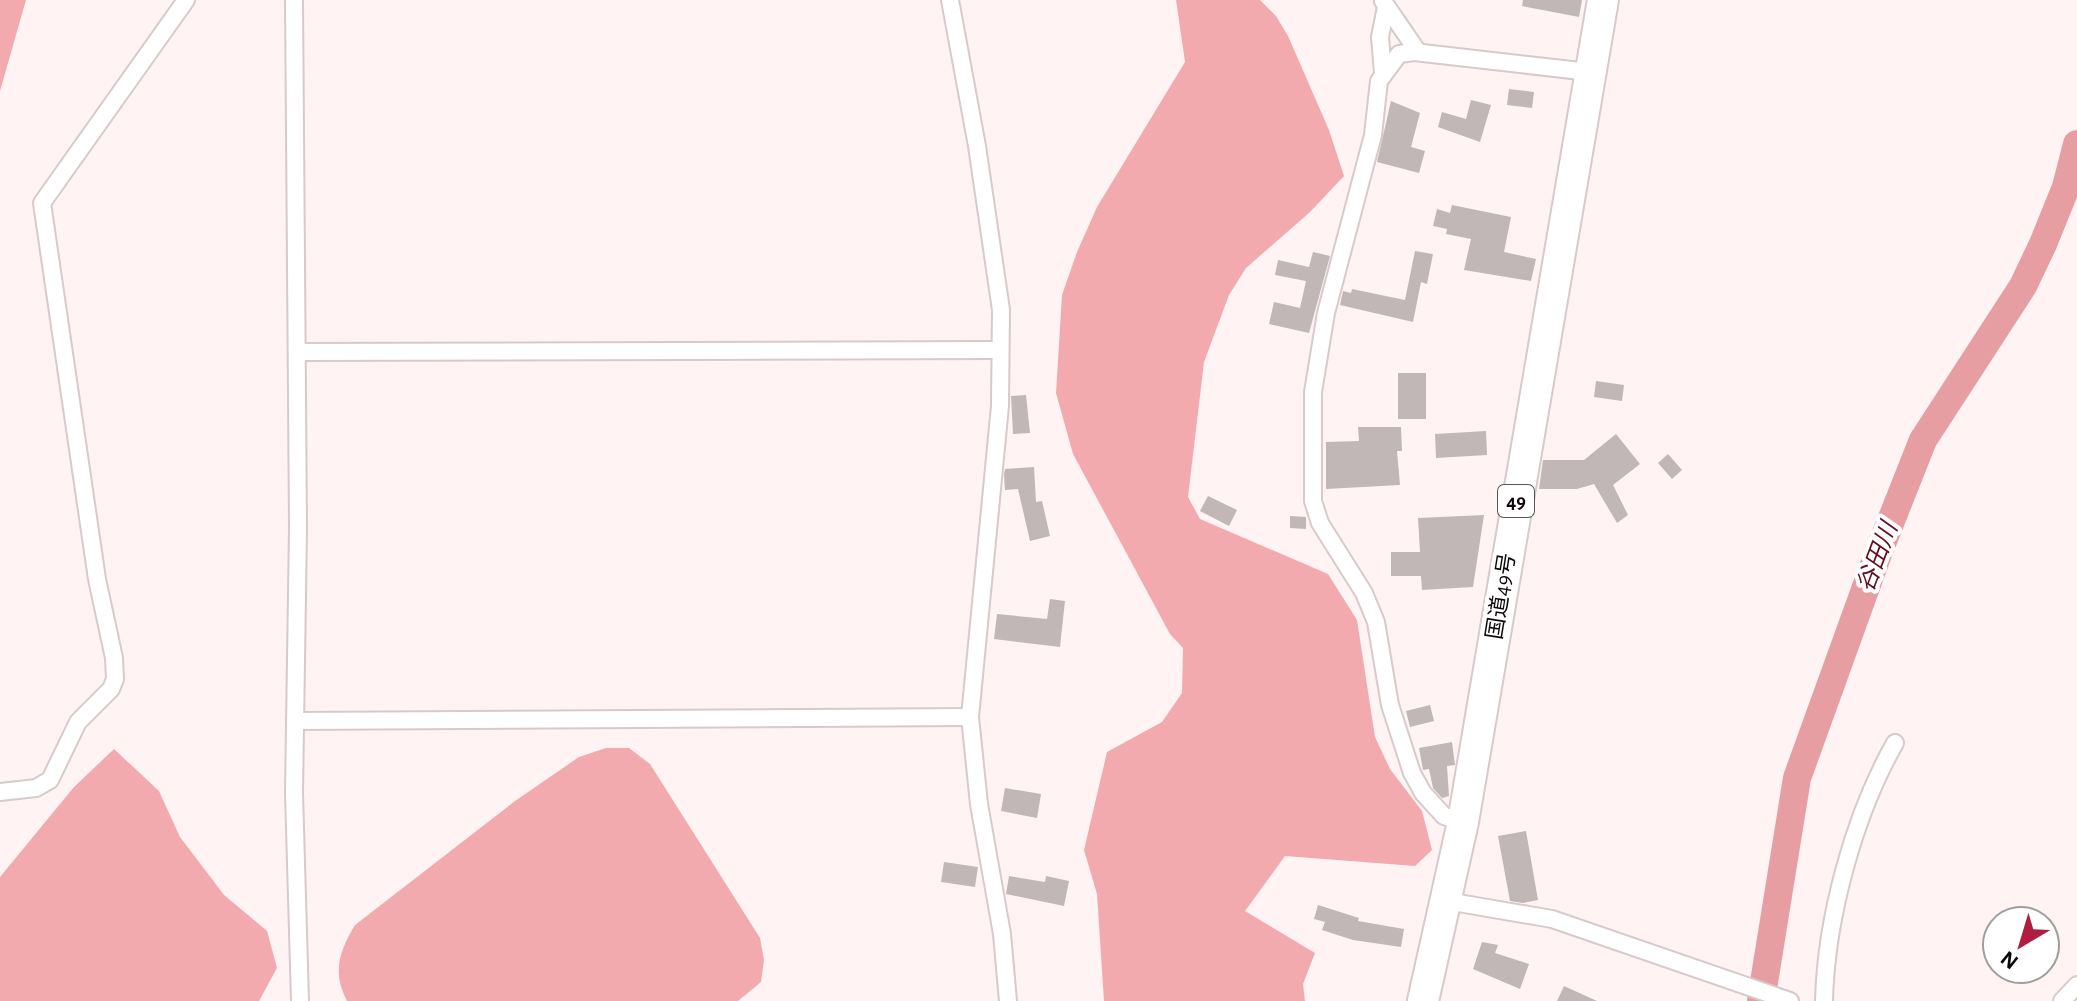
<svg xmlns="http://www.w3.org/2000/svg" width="2077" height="1001" font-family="'Alegreya Sans','Noto Sans JP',sans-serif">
<rect width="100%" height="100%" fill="#fff3f3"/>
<g fill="#f2aaaf">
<polygon points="0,0 26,0 0,91"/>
<polygon points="1176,0 1260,0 1276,16 1288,36 1329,130 1344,176 1310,212 1246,268 1229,295 1204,362 1188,497 1200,519 1328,574 1357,620 1375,737 1390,769 1422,811 1432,850 1415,866 1285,856 1245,911 1315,953 1303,984 1305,1001 1104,1001 1097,894 1084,850 1107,752 1162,722 1182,693 1183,648 1170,634 1073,454 1056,393 1062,295 1077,252 1097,207 1185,62"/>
<path d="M 606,748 L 629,748 L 650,764 L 760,938 L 764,960 L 761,982 L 738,1001 L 347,1001 C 332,972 339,952 355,925 L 515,801 L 579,757 Z"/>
<polygon points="114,749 159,791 180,837 224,895 267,931 277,968 259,1001 0,1001 0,877 74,787"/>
</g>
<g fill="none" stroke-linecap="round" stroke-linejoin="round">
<polyline stroke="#e69ea3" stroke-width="28" points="1761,1001 1797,778 1879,551 1923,440 2023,286 2043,244 2066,187 2077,144"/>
</g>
<g fill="#c2b7b7">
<polygon points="1523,0 1582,0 1579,17 1522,6"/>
<polygon points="1509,89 1534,92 1532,108 1507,105"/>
<polygon points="1471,100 1491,105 1480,142 1438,127 1442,112 1466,119"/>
<polygon points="1391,101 1420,113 1411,147 1425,151 1419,173 1377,162"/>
<polygon points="1452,205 1511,217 1504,252 1536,259 1531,281 1464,270 1471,239 1446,234 1447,229 1433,226 1437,209 1450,213"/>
<polygon points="1415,251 1433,254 1427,284 1421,282 1413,322 1340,305 1343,291 1351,293 1352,289 1405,300"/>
<polygon points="1313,252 1330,256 1309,333 1269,324 1274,302 1300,308 1306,281 1275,275 1278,260 1309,267"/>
<rect x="1398" y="373" width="28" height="46"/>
<polygon points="1596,381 1624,385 1622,401 1594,397"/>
<polygon points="1026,395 1030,433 1013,434 1011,396"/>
<polygon points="1358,427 1401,427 1402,451 1397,451 1400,485 1326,489 1326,442 1359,441"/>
<polygon points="1486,431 1487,455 1436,458 1435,434"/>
<polygon points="1616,434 1640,464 1613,485 1628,515 1617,523 1594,484 1577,489 1539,489 1543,460 1584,460"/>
<polygon points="1668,454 1682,470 1672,479 1658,463"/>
<polygon points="1034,467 1036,502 1042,501 1050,536 1030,541 1018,489 1005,490 1004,475 1005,469"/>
<polygon points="1208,496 1237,510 1229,526 1200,511"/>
<polygon points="1484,515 1473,587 1422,590 1421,576 1391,576 1391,552 1420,552 1418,518"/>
<polygon points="1290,516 1306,517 1306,529 1290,528"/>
<polygon points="1050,599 1065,601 1060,647 994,639 997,614 1047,619"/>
<polygon points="1430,705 1434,721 1410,727 1406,711"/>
<polygon points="1452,742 1455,765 1447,766 1449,796 1442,798 1433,788 1429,769 1423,770 1419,748"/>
<polygon points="1005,788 1041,794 1037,818 1001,811"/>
<polygon points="1526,831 1538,900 1523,903 1510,901 1498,836"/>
<polygon points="944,862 978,867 975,887 941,882"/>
<polygon points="1009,876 1045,882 1046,876 1069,881 1064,906 1006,894"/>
<polygon points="1318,905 1359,918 1358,921 1404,929 1401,947 1353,940 1322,930 1325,922 1314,919"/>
<polygon points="1482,942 1498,945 1495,953 1529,964 1520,989 1473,969"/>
<polygon points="1564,986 1597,1001 1557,1001"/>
</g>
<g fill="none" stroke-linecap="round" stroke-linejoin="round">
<g stroke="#d6caca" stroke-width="20">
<g id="street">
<polyline points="294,0 298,528 294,793 300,1001"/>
<polyline points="950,0 977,146 1001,310 1000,406 970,717 979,804 1002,934 1008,1001"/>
<polyline points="1383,1 1418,52"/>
<polyline points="1383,73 1380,37 1386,7"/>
<polyline points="297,352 998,350"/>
<polyline points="295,721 970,717"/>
<polyline points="0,792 36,788 50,780 78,722 111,689 115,679 114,658 97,579 42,203 186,0"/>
<polyline points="1463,822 1444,816 1423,793 1412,773 1390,705 1376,622 1364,593 1320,523 1313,501 1313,392 1326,313 1373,135 1379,81 1399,54 1414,52 1589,72"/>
<polyline points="1447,901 1552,919 1790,1001"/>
<path d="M 1824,1001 C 1826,918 1854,815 1895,743"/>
<polyline points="2062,1001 2077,985"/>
</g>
</g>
<g stroke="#d6caca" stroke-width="34">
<polyline id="highway" points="1423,1001 1463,822 1603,0"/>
</g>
<use href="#street" stroke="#fff" stroke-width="16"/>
<use href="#highway" stroke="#fff" stroke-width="30"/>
</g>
<g text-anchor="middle" stroke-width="8" stroke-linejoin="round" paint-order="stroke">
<rect fill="#fff" stroke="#565454" stroke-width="2" x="1498" y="485" width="36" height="32" rx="6"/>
<g font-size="20" font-weight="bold" fill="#0e0a0a">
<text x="1516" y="508">49</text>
</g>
<g font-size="22" fill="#0e0a0a" stroke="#fff">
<text transform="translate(1500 596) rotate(-81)" y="8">国道49号</text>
</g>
<g font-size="24" font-style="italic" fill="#620e21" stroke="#fff">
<text transform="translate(1877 557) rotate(-69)" y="8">谷田川</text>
</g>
</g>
<g transform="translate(2021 945) rotate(218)"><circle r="38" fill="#ffffff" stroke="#9f9d9d" stroke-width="2"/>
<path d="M0-6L14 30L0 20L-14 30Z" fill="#b01d40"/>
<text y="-12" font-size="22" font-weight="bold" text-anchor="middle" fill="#0e0a0a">N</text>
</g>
</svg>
